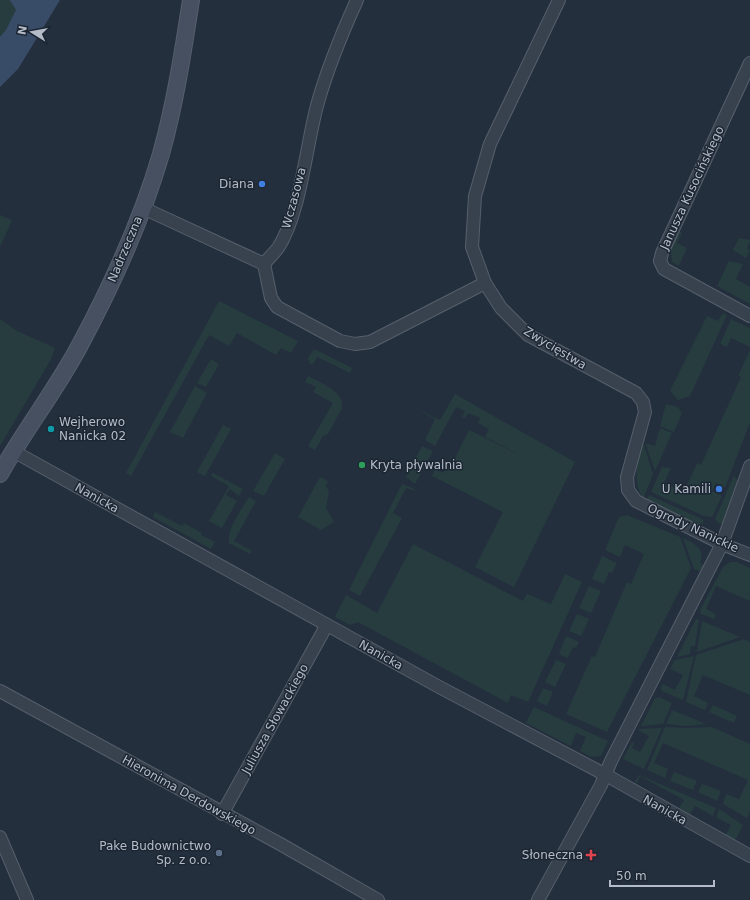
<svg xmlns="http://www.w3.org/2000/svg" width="750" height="900" font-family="'DejaVu Sans',sans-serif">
<rect width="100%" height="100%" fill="#242f3e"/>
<g fill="#263c3f">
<polygon points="0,0 26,0 0,41"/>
<polygon points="0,215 12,220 0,247"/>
<polygon points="678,231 682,233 677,243 687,248 679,266 699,277 672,262 671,253 669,252"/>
<polygon points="739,238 750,240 747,249 750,250 746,258 733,250"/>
<polygon points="729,261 743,264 736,279 750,287 750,304 717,286"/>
<polygon points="219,301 298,341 291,353 281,348 276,355 237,333 229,346 209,335 131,476 126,473"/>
<polygon points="723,313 727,315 690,396 678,400 670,391 707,316 718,321"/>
<polygon points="0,319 17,331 55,348 50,361 0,446"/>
<polygon points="731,319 750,328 750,347 731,338 727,347 720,344"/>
<polygon points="314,349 352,368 350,373 317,357 313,364 310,364 308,358"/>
<polygon points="750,350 750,422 725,488 716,483 712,491 722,496 712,517 704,516 651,492 662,467 671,468 664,483 684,492 697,463 701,465 741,377 738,376"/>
<polygon points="211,359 219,364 206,387 197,383"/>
<path d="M 308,376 C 320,383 345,391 342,408 L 328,434 L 323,436 L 315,450 L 308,446 L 333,403 L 313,392 L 316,387 L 305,382 Z"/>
<polygon points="195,386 207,393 183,438 170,432"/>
<polygon points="455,394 575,462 514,587 475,567 503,512 432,476 435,469 443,473 447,467 450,468 469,430 530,460 485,437 489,429 478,423 480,418 468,413 465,418 462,417 465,411 456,407 435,446 425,440 435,419 411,406 440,420"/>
<polygon points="666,404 678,407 682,413 674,432 660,426"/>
<polygon points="223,425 231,429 205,476 197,472"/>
<polygon points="660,428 672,433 655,471 645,443 655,446"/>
<path d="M 643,442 L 653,474 L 643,499 C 632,479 637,463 643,442 Z"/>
<polygon points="422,446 433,451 415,484 406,477"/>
<polygon points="275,453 285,459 264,496 253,491"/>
<polygon points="213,473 243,489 239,496 230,489 226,495 237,501 222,528 209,521 229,486 211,476"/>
<polygon points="734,475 738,482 723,524 718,523 715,519"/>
<polygon points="320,477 328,481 326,486 329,492 326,508 334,522 321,530 298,517"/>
<polygon points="402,484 413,488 415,491 406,488 393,513 402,518 360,596 349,590"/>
<polygon points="649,495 704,520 701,526 647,501"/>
<path d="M 249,497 L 256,501 L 234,541 L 252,551 L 250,554 L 229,543 C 227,528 242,509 249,497 Z"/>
<polygon points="155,512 182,526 184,523 202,533 201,535 215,542 211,549 153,517"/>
<polygon points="627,515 680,537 691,568 607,732 566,714 592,656 595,657 627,582 631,584 644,554 625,545 620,557 605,550 619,517"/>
<path d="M 683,538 C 694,543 706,549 700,563 L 704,565 L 700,571 L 694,569 Z"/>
<polygon points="413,544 523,601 527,594 551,604 565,574 582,582 528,702 511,695 508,703 358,622 350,625 335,617 346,595 377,613"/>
<polygon points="602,556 617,563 612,573 609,572 604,584 592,579"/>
<polygon points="730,562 737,562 750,568 750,601 716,586 706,609 716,614 714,619 701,614 700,610 723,567"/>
<polygon points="589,586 601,591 591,613 579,608"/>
<polygon points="577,614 589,619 581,636 569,631"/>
<polygon points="696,619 699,620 695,646 691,646 690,654 677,657"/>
<polygon points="702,621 740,637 697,652"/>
<polygon points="566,636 579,642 576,648 573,647 568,658 559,654"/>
<polygon points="744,639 750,642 750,695 703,675 694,696 708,703 705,710 686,702 696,655"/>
<polygon points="694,656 683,700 662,691 661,688 663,684 675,690 683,675 670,669 675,660"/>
<polygon points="556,660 566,664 555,687 545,682"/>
<polygon points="543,688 553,692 547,706 537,701"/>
<polygon points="659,697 672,703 663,724 641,726 655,698"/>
<polygon points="713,705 737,716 734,723 709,712"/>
<polygon points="534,707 608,741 601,756 592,757 580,751 586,737 576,733 571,746 526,723"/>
<polygon points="672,710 706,724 686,726 666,724"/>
<polygon points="665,727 686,728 712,727 750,744 750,812 747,818 723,804 726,794 739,799 748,780 663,743 654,763 668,769 665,778 647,770"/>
<polygon points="662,728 644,769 623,759 632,742 634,743 632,748 640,752 649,736 638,730 639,729"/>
<polygon points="674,772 697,781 693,790 670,781"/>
<polygon points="639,775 716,808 713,816 695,806 689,816 678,810 684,800 640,776 635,786 633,785"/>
<polygon points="702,784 721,791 717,801 698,792"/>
<polygon points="719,809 743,825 735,841 725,836 731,825 716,817"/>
</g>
<polygon fill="#394c67" points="10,0 60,0 18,69 0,87 0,37 6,30 16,10"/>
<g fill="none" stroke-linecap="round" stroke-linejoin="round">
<g stroke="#565f6c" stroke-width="14">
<g id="street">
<polyline points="559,0 490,144 475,196 472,247 485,283 501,308 528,335 636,393 643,402 645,412 627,477 628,490 636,501 722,544 750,555"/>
<polyline points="750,63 662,253 660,261 664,269 750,316"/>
<path d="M 143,208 L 264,264 C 268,259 274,253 278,248 C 301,213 306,144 318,102 C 328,67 342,33 357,0"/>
<polyline points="264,264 271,298 277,307 340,341 355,344 370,342 485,283"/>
<polyline points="13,451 441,688 606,775 750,856"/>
<polyline points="0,691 282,845 378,900"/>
<polyline points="222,814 323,632 325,624"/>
<polyline points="0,837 27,900"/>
<polyline points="538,900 601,785 611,761 722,544 750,466"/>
</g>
</g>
<g stroke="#565f6c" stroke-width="18">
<path id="secondary" d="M 0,474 C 25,429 57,389 81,343 C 113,283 142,219 161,154 C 175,104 183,52 191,0"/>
</g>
<use href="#street" stroke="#38414e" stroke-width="12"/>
<use href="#secondary" stroke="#465061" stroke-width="16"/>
</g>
<g fill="#3f7fe0" stroke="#1d2633" stroke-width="1.5">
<circle cx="262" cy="184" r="4"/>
<circle cx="719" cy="489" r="4"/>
</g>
<circle fill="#0f9aa8" stroke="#1d2633" stroke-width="1.5" cx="51" cy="429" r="4"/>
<circle fill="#2e9e5b" stroke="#1d2633" stroke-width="1.5" cx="362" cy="465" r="4"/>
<circle fill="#5c6f8a" stroke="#1d2633" stroke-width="1.5" cx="219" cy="853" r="4"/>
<path fill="#e0444e" stroke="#1d2633" stroke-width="1.5" d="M589 849h4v4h4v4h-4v4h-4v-4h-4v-4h4z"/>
<g text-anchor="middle" stroke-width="3" stroke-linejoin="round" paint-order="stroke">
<g font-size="12" fill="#b4bcc9" stroke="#1d2633" text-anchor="end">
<text x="254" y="188">Diana</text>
<text x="59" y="426" text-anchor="start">Wejherowo<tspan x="59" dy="14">Nanicka 02</tspan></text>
<text x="370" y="469" text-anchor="start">Kryta pływalnia</text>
<text x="711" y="493">U Kamili</text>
<text x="211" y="850">Pake Budownictwo<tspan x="211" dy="14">Sp. z o.o.</tspan></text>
<text x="583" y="859">Słoneczna</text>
</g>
<g font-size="12" fill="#b4bcc9" stroke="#1d2633">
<text transform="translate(692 188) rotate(-65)" y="4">Janusza Kusocińskiego</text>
<text transform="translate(294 198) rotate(-75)" y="4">Wczasowa</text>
<text transform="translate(125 249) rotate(-67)" y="4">Nadrzeczna</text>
<text transform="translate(555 348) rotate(31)" y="4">Zwycięstwa</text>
<text transform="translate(97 498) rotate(29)" y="4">Nanicka</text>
<text transform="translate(693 528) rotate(25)" y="4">Ogrody Nanickie</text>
<text transform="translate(381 655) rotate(29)" y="4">Nanicka</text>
<text transform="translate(275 719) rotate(-61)" y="4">Juliusza Słowackiego</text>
<text transform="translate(189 795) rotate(29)" y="4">Hieronima Derdowskiego</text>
<text transform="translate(665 810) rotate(29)" y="4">Nanicka</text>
</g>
</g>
<g transform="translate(32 32) rotate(281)" stroke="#1d2633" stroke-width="3" paint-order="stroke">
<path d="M0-3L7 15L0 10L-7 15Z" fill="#b4bcc9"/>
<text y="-6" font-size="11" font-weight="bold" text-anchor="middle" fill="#b4bcc9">N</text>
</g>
<path d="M610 880v6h104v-6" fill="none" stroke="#b4bcc9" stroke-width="2"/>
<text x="616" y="880" font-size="12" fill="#b4bcc9" stroke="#1d2633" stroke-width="3" paint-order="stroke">50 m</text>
</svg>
